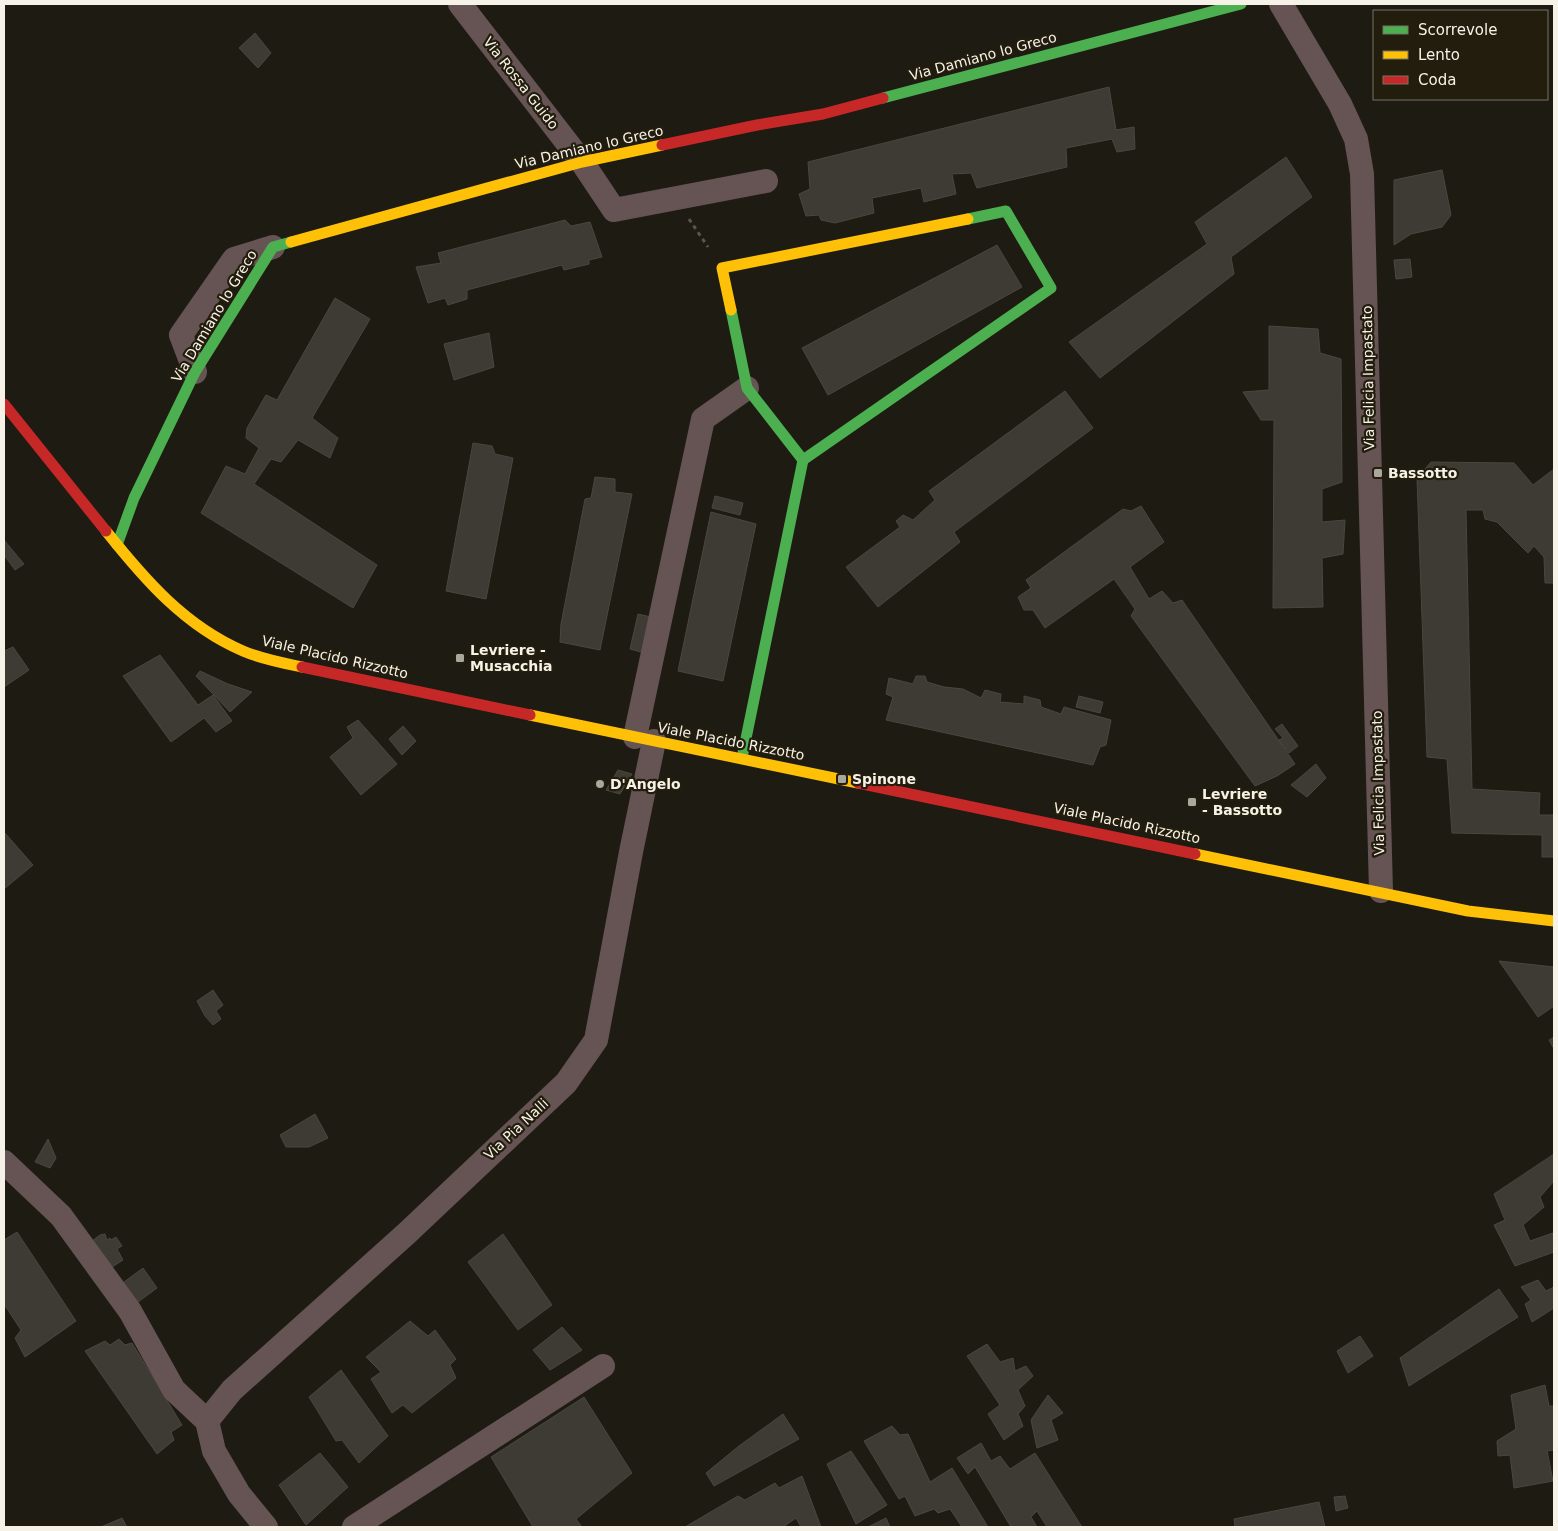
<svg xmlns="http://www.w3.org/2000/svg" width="1558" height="1531" font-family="'DejaVu Sans',sans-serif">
<rect width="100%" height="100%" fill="#1e1b12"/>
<g fill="#3e3b34" stroke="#4a473f">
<polygon points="255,33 271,53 258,68 239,48"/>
<polygon points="1109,87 1116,130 1134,127 1135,149 1117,152 1112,139 1066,148 1067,167 977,188 971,173 952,174 956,194 924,202 921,188 872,198 874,213 835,223 821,220 819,215 806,216 799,194 810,189 808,162"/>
<polygon points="1286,157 1312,197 1231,257 1234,274 1100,378 1069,342 1207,244 1195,222"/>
<polygon points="1442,170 1451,215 1442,227 1411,234 1394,245 1394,180"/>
<polygon points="565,220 571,226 590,222 602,257 589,260 589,264 564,270 562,265 467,290 467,299 448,305 445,298 428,303 416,267 441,263 438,253"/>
<polygon points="997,245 1022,287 828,395 802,348"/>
<polygon points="1410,259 1412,277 1396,279 1394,260"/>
<polygon points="335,298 370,319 312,418 338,438 330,458 298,440 281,462 271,459 254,484 377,565 353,608 201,513 226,466 245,474 259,448 246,438 247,428 266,395 277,400"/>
<polygon points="1269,326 1318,329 1320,353 1341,359 1342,482 1322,489 1322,522 1345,520 1343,554 1322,558 1323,607 1273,608 1274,420 1261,420 1243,392 1269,390"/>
<polygon points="489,333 494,367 454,380 444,344"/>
<polygon points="1065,391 1093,428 954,532 960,542 878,607 846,567 900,527 896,521 903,515 913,520 935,500 929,491"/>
<polygon points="473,443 492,446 495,454 513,458 486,599 446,591"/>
<polygon points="1431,462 1514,463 1533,485 1554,469 1554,583 1545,583 1544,557 1534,546 1528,553 1497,522 1485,519 1483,510 1466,510 1472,789 1540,793 1539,815 1554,815 1554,857 1542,857 1542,835 1452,833 1447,759 1427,757 1417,478"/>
<polygon points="595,477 615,479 615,492 632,494 600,650 560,642 561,624 585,499 591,498"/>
<polygon points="715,496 743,503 740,515 712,508"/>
<polygon points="1141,506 1164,542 1130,567 1149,599 1162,591 1173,603 1182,600 1295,764 1277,776 1255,786 1131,616 1135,609 1114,579 1045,628 1033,610 1024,610 1018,597 1031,588 1026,580 1123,509 1131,511"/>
<polygon points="711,512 756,524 723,681 678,671"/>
<polygon points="4,540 24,564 15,570 4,555"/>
<polygon points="638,614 655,618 648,654 630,649"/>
<polygon points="13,647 29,670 4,687 4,651"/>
<polygon points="160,655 198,705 213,695 232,721 216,732 204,718 171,742 123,676"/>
<polygon points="200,671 228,684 252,692 230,712 196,676"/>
<polygon points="916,676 925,676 927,682 944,687 963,689 981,698 985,690 1001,694 1000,702 1024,704 1024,696 1040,700 1041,707 1061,714 1064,707 1111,720 1106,745 1100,747 1093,765 886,720 893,697 886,694 889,678 913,684"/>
<polygon points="1079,696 1103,702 1100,713 1076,707"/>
<polygon points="358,720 397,764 361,795 330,757 353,738 347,727"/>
<polygon points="1282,724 1298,746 1289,753 1279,740 1283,738 1275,729"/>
<polygon points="403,726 416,741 402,755 389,739"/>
<polygon points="1316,764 1326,778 1307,797 1291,785"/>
<polygon points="618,770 632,774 620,794 606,790"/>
<polygon points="4,832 33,865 4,889"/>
<polygon points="1499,961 1554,967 1554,1006 1538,1017"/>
<polygon points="213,990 223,1005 216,1011 221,1019 213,1025 205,1016 197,1001"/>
<polygon points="1554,1037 1554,1049 1549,1040"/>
<polygon points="315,1114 328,1138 309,1147 286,1147 280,1135"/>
<polygon points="48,1139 56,1158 50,1168 35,1162"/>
<polygon points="1554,1154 1554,1181 1540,1197 1544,1207 1523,1225 1530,1241 1553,1233 1554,1252 1515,1266 1494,1225 1505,1220 1494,1194"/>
<polygon points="17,1232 76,1321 25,1357 15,1338 21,1330 4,1304 4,1240"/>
<polygon points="105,1234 107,1240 110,1238 111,1240 116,1237 122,1246 117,1249 123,1260 109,1269 92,1241 100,1235"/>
<polygon points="503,1234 552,1305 518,1330 468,1262"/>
<polygon points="143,1268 157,1288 134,1305 120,1285"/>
<polygon points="1538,1280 1546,1291 1554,1287 1554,1308 1532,1322 1525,1304 1531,1300 1521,1287"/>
<polygon points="1499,1289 1518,1317 1409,1386 1400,1358"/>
<polygon points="410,1321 428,1336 435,1330 456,1359 450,1365 456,1378 412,1413 403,1405 392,1413 371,1379 381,1372 366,1357"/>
<polygon points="562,1327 582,1350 550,1370 533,1350"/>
<polygon points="1360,1336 1373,1356 1348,1373 1337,1351"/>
<polygon points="119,1339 125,1345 132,1343 182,1425 171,1432 174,1440 157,1454 85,1351 105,1341 110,1345"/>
<polygon points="987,1344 1000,1362 1013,1358 1015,1371 1026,1366 1033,1376 1018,1390 1025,1406 1018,1414 1023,1426 1004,1440 988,1414 1000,1405 967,1356"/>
<polygon points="341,1370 388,1436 359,1463 342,1440 336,1441 309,1397"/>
<polygon points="1545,1385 1549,1406 1554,1406 1554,1450 1547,1451 1553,1481 1514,1488 1510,1455 1498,1456 1497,1441 1516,1429 1511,1395"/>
<polygon points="1048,1395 1063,1413 1051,1420 1058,1440 1037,1448 1031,1420"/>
<polygon points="584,1397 632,1473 576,1519 582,1527 533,1527 491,1457"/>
<polygon points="783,1414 799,1439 714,1486 706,1473 739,1446"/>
<polygon points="892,1426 900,1435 908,1434 930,1482 952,1468 988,1527 962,1527 950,1509 938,1513 934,1509 915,1516 905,1496 899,1499 864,1441"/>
<polygon points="981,1443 991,1461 1000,1456 1010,1469 1035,1453 1082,1527 1047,1527 1037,1511 1031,1517 1037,1527 1011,1527 975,1467 968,1474 957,1458"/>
<polygon points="851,1451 887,1505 856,1524 827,1464"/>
<polygon points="320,1453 348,1487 306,1525 279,1485"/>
<polygon points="802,1476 821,1527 801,1527 796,1518 783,1527 685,1527 738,1496 745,1500 775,1483 779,1488"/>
<polygon points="1345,1496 1348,1508 1336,1511 1334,1497"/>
<polygon points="1319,1502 1325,1527 1235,1527 1234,1519"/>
<polygon points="122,1518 127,1527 101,1527"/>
<polygon points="886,1518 890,1527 868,1527"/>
</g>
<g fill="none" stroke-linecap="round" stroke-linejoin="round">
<polyline stroke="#5f5350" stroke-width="3" stroke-dasharray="4 4" stroke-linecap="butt" points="689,219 708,247"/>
<g stroke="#655453" stroke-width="24">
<polyline points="460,4 582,162 614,210 766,181"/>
<polyline points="1281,4 1340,104 1356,139 1362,174 1381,891"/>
<polyline points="195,372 181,335 234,259 273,247"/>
<polyline points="635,737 703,419 747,388"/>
<polyline points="4,1162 61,1216 130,1311 174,1390 207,1421 214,1451 239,1494 266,1527"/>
<polyline points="207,1421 232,1390 406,1234 566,1083 596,1040 631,852 654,741"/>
<polyline points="354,1527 603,1366"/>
</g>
<g stroke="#4caf50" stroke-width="11">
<polyline points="883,98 1241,4"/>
<polyline points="731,310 747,388 803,460 742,758"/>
<polyline points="803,460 1051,288 1006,211 968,219"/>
<polyline points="117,545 134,498 195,372 273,247 291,242"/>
</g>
<g stroke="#ffc107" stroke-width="11">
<polyline points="291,242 582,162 662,145"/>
<polyline points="731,310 722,268 968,219"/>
<path d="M 106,531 C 145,580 185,626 243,651 C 261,659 283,663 302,667"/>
<polyline points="530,715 858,783"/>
<polyline points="1195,854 1468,911 1554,921"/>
</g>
<g stroke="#c62828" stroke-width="11">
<polyline points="662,145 757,125 823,114 883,98"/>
<polyline points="4,404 106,531"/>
<polyline points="302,667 530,715"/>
<polyline points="858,783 1195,854"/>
</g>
</g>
<g fill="#aaa79c" stroke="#231d0d" stroke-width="2">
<rect x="1373" y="468" width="10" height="10" rx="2.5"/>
<rect x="455" y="653" width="10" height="10" rx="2.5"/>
<rect x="837" y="774" width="10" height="10" rx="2.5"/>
<circle cx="600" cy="784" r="5"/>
<rect x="1187" y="797" width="10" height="10" rx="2.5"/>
</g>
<g text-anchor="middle" stroke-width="4.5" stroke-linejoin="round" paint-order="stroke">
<g font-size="14" fill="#f6f2e7" stroke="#231d0d">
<text transform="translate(983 56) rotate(-15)" y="5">Via Damiano lo Greco</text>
<text transform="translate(521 83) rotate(52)" y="5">Via Rossa Guido</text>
<text transform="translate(589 147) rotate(-13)" y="5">Via Damiano lo Greco</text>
<text transform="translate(214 316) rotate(-59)" y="5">Via Damiano lo Greco</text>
<text transform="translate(1368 378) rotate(-91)" y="5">Via Felicia Impastato</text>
<text transform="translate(335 657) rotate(13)" y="5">Viale Placido Rizzotto</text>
<text transform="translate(731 741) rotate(11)" y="5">Viale Placido Rizzotto</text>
<text transform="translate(1378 783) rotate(-91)" y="5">Via Felicia Impastato</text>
<text transform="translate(1127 823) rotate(12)" y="5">Viale Placido Rizzotto</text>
<text transform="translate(516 1129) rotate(-43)" y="5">Via Pia Nalli</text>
</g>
<g font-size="14" font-weight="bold" fill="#f6f2e7" stroke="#231d0d" text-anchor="start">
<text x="1388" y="478">Bassotto</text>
<text x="470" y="655">Levriere -<tspan x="470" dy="16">Musacchia</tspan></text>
<text x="852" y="784">Spinone</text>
<text x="610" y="789">D'Angelo</text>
<text x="1202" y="799">Levriere<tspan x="1202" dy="16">- Bassotto</tspan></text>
</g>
</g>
<rect width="1558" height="1531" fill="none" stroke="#f6f2e7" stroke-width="10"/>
<rect x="1373" y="10" width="175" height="90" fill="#231d0d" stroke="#777264"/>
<rect x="1383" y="26" width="25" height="8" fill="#4caf50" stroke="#777264"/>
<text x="1418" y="35" font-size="15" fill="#f6f2e7">Scorrevole</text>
<rect x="1383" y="51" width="25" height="8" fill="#ffc107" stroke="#777264"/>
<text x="1418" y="60" font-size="15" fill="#f6f2e7">Lento</text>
<rect x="1383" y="76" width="25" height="8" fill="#c62828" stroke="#777264"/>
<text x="1418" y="85" font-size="15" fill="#f6f2e7">Coda</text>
</svg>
